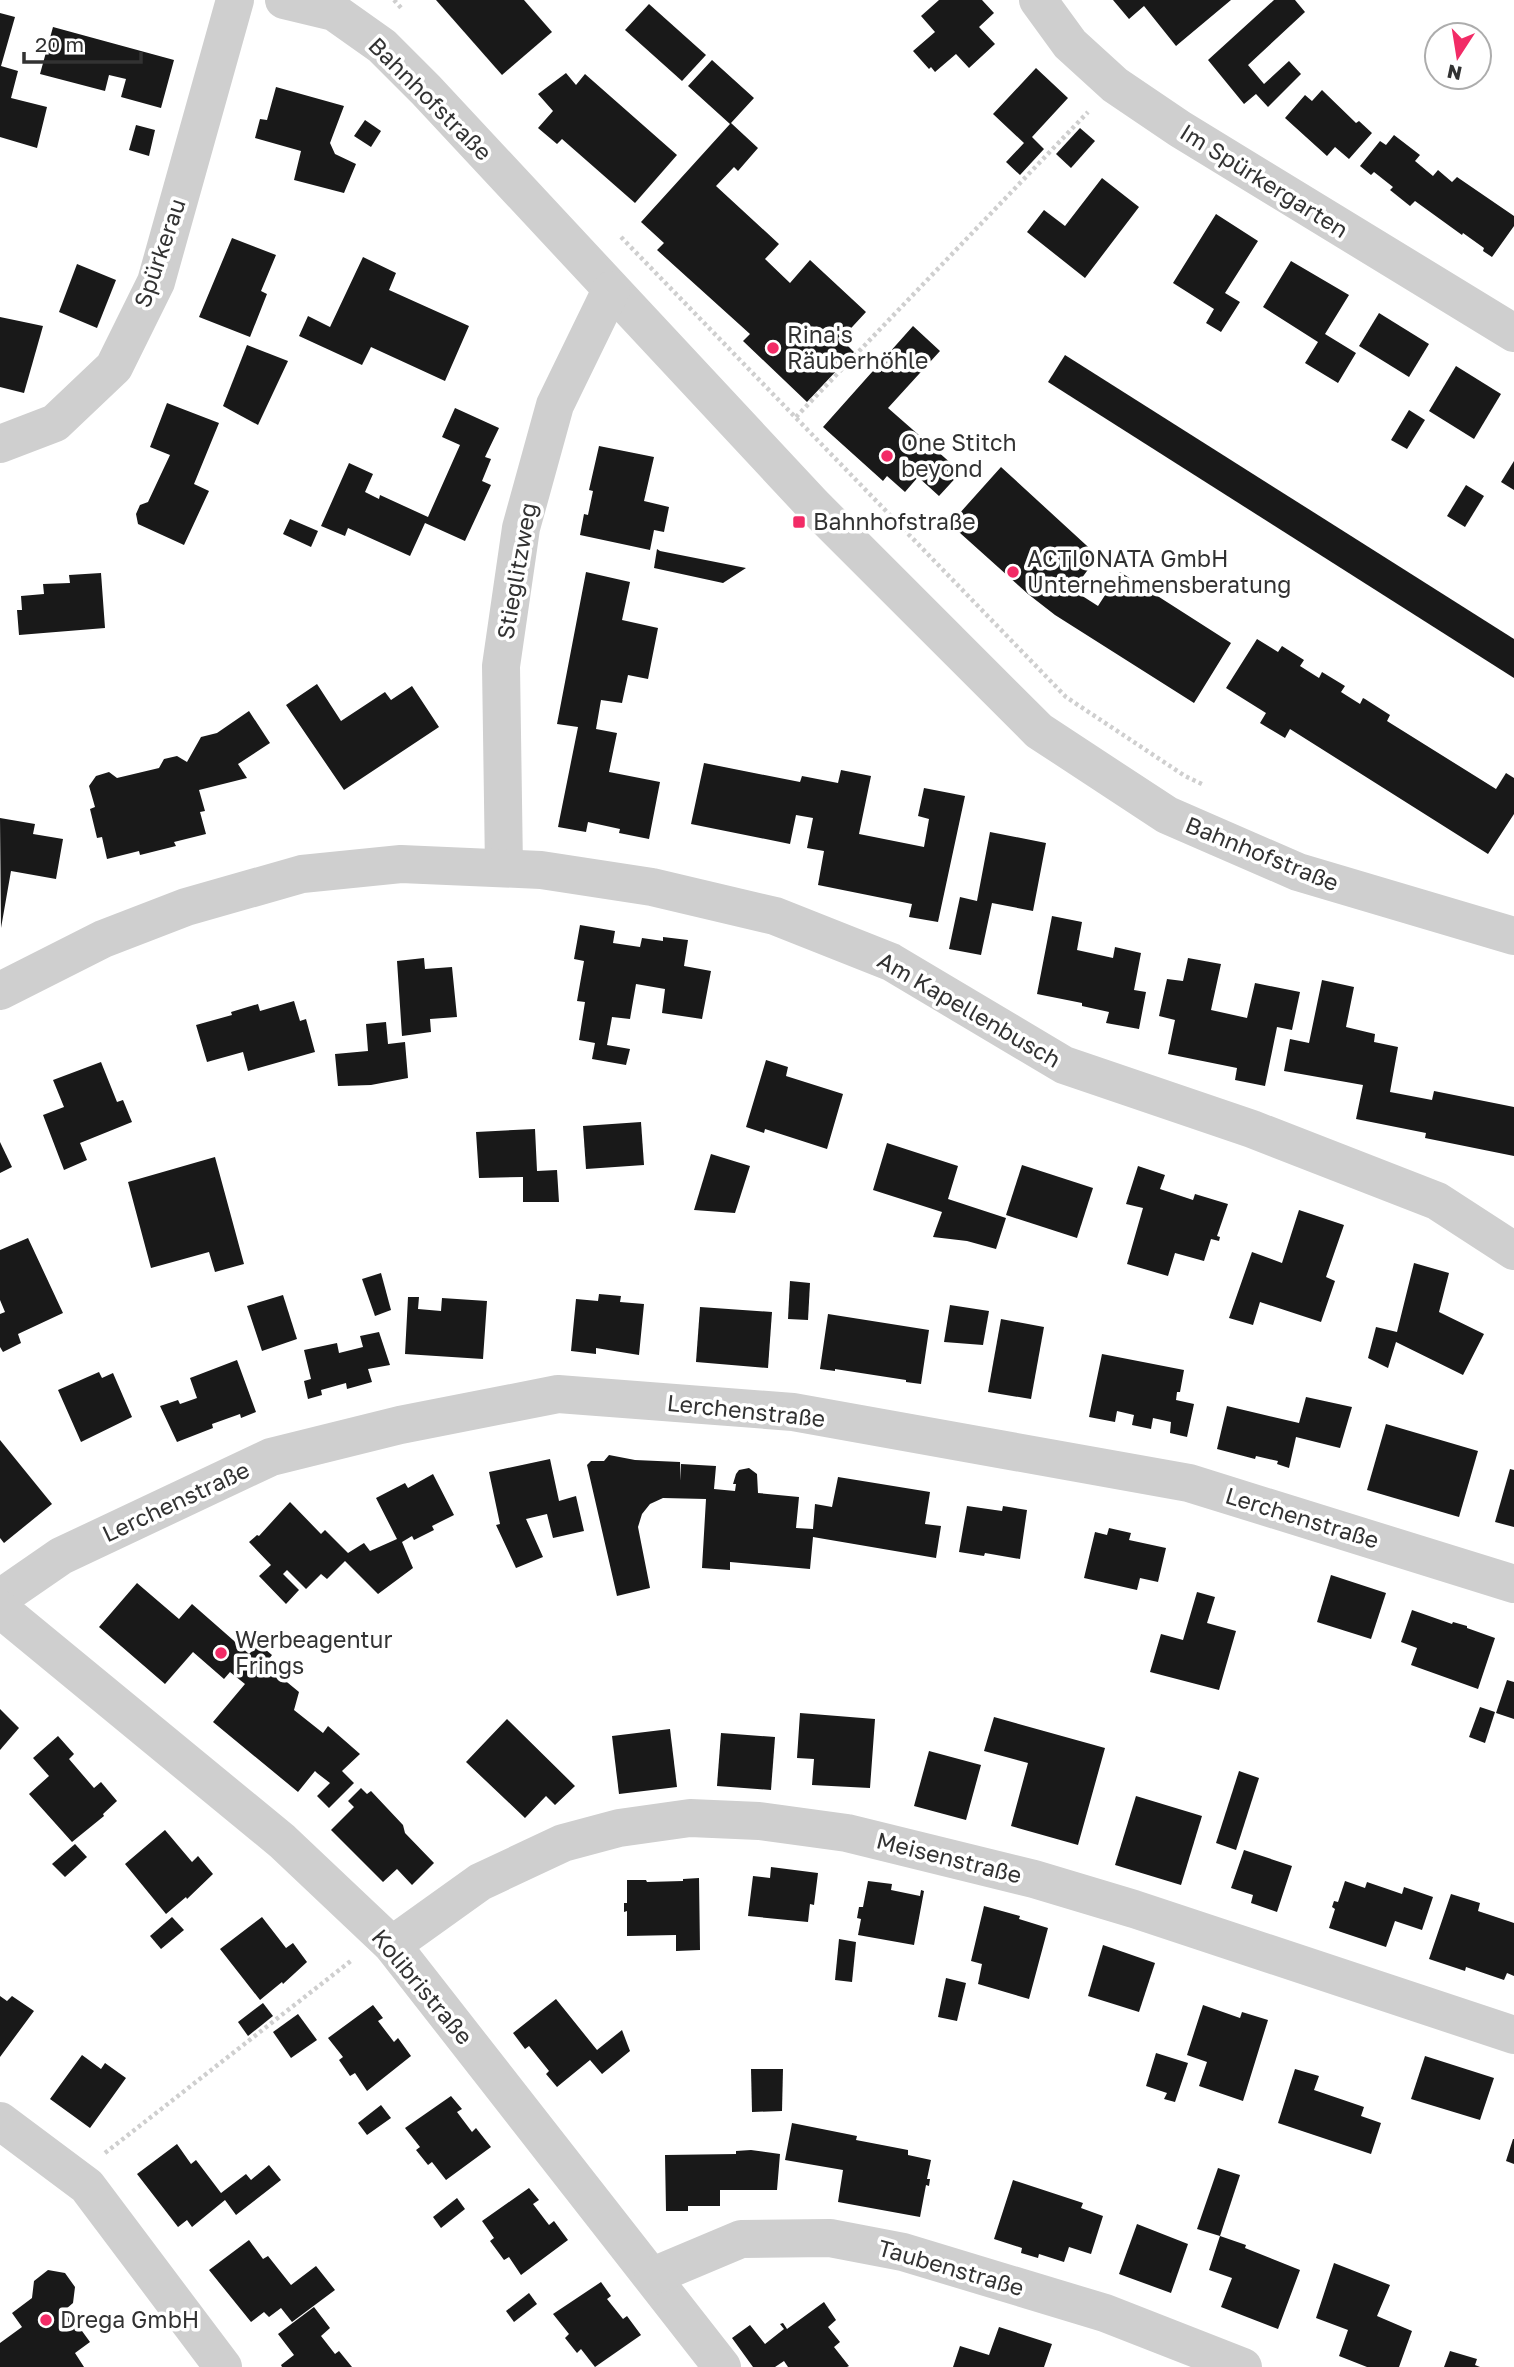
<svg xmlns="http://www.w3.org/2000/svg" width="1514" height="2367" font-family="'Golos Text',sans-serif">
<rect width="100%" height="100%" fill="#fff"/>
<g fill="#191919">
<polygon points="436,0 524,0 552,32 502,75"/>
<polygon points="939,0 982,0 994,13 979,27 995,44 969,68 956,54 935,72 931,67 929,69 913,51 935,32 921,16"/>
<polygon points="1113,0 1231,0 1176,46 1144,6 1129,19"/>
<polygon points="1274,0 1295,0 1305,12 1248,65 1264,84 1289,61 1301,74 1268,107 1256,94 1244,104 1208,60"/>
<polygon points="649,4 706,55 682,81 625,30"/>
<polygon points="0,13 15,17 1,66 18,71 11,98 47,107 37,148 0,137"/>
<polygon points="53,27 174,60 161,108 121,97 126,79 109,75 105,91 40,74"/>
<polygon points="712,60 754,98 731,123 758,148 738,171 734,167 716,186 779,244 765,259 790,283 810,260 866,312 841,339 854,352 807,402 743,341 750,334 657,250 664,243 641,222 730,124 688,86"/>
<polygon points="1036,68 1068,98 1032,137 1044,149 1020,175 1006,162 1024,143 993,114"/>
<polygon points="566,73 576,85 585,74 677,155 635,203 562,139 557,144 538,128 553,111 538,94"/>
<polygon points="276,87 344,106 330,143 335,154 356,164 344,193 294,180 301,151 255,138 260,119 267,120"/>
<polygon points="1322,90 1356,123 1359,121 1372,133 1349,159 1335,147 1327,156 1285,118 1305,95 1312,101"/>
<polygon points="365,120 381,131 371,147 354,136"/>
<polygon points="136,125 155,130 149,156 129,150"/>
<polygon points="1080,128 1095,141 1071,168 1056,154"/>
<polygon points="1394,135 1420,155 1415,161 1433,176 1438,170 1452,182 1457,177 1514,216 1514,226 1492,257 1483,251 1484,248 1463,233 1462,235 1415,201 1410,206 1390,190 1393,187 1374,172 1371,175 1360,166 1380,141 1386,145"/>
<polygon points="1102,178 1139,207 1085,278 1027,232 1044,210 1065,226"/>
<polygon points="1216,214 1258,241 1225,293 1240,302 1221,332 1206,323 1214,309 1173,283"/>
<polygon points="232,238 276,255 261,291 267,294 250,337 199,317"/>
<polygon points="363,257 396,273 389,290 469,326 445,381 371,347 362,365 299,336 308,316 330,327"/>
<polygon points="1291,261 1349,295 1325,334 1356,353 1338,383 1305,363 1318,342 1263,307"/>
<polygon points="77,264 116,280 97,328 59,312"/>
<polygon points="1379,313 1429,344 1409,377 1359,346"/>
<polygon points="0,317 43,326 24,393 0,387"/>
<polygon points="913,326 940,351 888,408 961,472 939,496 918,477 905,492 887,476 883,481 823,427"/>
<polygon points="247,345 288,361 258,425 223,406"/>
<polygon points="1065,355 1514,639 1514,678 1048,382"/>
<polygon points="1456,366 1501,394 1474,439 1429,411"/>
<polygon points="167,403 219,423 194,484 209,491 184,545 138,524 136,514 140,505 148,502 170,455 150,447"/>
<polygon points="455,408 499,428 485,457 491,459 482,481 491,485 465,541 425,523 410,556 348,528 345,536 321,526 349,463 373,474 365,492 379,499 380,495 428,517 460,445 442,437"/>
<polygon points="1409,410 1425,420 1407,449 1391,440"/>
<polygon points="599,446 654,457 644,501 669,507 664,532 654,530 650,550 580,535 584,514 588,515 593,491 589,490"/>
<polygon points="1514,461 1514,490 1501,482"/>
<polygon points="1001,467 1098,556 1073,590 1098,606 1120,572 1231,643 1194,703 1055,615 1028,594 950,524"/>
<polygon points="1466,485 1484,496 1465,527 1447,516"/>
<polygon points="290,519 318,531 311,547 283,534"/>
<polygon points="657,549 660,551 746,568 723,583 654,568"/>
<polygon points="586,572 630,582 622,620 658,628 648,679 628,675 622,703 601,700 596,729 617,733 609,772 660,782 649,839 619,833 620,829 588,822 586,832 558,827 578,727 557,724"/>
<polygon points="101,573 105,628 19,635 17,610 22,610 21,596 44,594 43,584 70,583 69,575"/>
<polygon points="1257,639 1278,652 1282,646 1304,660 1300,666 1319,678 1322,672 1345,686 1341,692 1360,704 1363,698 1365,699 1390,715 1387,721 1496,789 1506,773 1514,778 1514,814 1488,854 1290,729 1285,738 1260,723 1266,713 1226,688"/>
<polygon points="317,684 341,721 385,692 391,700 412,686 439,727 344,790 286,705"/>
<polygon points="249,711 270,743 238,764 247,778 199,790 205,811 200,812 206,834 174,842 176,846 140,855 139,851 107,859 102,837 97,838 90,809 95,807 89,786 96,776 109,772 117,778 159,768 164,759 177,756 187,762 201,737 217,733"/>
<polygon points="704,763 800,782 802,776 838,783 841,770 871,776 859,834 924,847 929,819 918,816 924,788 965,796 938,922 909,917 912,904 818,885 824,851 807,848 813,818 796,815 790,844 691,824"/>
<polygon points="0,818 35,824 33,834 63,839 56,879 11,871 1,928"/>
<polygon points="990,832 1046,843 1033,911 992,903 981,955 949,949 960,897 977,901"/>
<polygon points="1052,916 1082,922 1077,950 1113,958 1115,947 1141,953 1134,990 1146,992 1139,1029 1106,1023 1109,1012 1082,1006 1082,1003 1037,994"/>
<polygon points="580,925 615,931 613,943 640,947 642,938 663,941 663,937 688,940 684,966 711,971 702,1019 662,1013 665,989 636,984 630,1019 612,1017 607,1045 630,1049 626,1065 592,1059 595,1043 579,1040 585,1002 577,1001 584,961 574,959"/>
<polygon points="424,958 425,969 452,967 457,1017 430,1019 431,1032 402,1036 397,961"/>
<polygon points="1188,958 1221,964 1211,1010 1247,1018 1255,983 1300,992 1292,1030 1277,1027 1265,1086 1235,1080 1237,1068 1168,1054 1175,1020 1159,1016 1167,979 1183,981"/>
<polygon points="1322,980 1354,987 1346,1027 1375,1034 1374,1042 1398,1047 1390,1092 1432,1100 1434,1091 1514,1107 1514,1156 1425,1138 1426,1133 1356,1119 1363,1085 1284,1071 1290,1039 1309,1043"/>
<polygon points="294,1001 300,1021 306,1019 315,1052 248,1071 243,1052 207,1062 196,1025 232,1015 231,1012 258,1004 260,1011"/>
<polygon points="386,1022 388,1044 405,1042 408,1078 371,1085 338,1086 335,1054 368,1051 366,1024"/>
<polygon points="766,1060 788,1067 786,1076 843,1094 827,1149 765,1129 764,1133 746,1127"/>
<polygon points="101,1062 117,1102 123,1100 132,1122 80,1143 87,1160 64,1170 43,1115 64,1107 53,1080"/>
<polygon points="641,1122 644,1165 586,1169 583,1126"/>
<polygon points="535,1129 537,1171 557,1170 559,1202 523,1202 523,1177 479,1178 476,1132"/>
<polygon points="0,1142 12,1167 0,1173"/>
<polygon points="887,1143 958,1166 948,1199 1006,1218 996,1249 967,1241 933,1237 942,1212 873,1190"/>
<polygon points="711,1154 750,1166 735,1213 694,1210"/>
<polygon points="215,1157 244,1264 215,1272 209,1252 151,1268 128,1182"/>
<polygon points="1022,1165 1093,1188 1077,1238 1006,1215"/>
<polygon points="1138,1166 1165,1175 1160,1189 1193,1200 1195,1194 1228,1204 1217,1236 1220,1237 1219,1241 1211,1239 1204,1261 1175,1253 1168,1276 1127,1264 1143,1208 1126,1204"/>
<polygon points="1299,1210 1344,1225 1326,1277 1335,1281 1321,1322 1260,1302 1253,1325 1229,1318 1252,1252 1282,1263"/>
<polygon points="28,1238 63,1313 18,1334 21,1343 3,1352 0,1347 0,1314 5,1312 0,1300 0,1250"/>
<polygon points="1414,1263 1449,1273 1439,1312 1484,1334 1463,1375 1396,1342 1388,1368 1368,1358 1376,1327 1397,1332"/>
<polygon points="381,1273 391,1310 375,1316 362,1279"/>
<polygon points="790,1281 810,1283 808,1320 788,1319"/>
<polygon points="599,1294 621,1296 620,1302 644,1304 639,1355 596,1348 596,1354 571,1351 576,1299 598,1301"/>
<polygon points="283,1295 297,1339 262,1351 247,1306"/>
<polygon points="408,1297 419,1297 418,1309 441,1311 442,1298 487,1301 483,1359 405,1354"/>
<polygon points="950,1305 989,1311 983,1345 944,1342"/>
<polygon points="700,1307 772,1312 768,1368 696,1362"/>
<polygon points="828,1314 929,1330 921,1384 906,1382 906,1380 835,1369 835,1371 820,1369"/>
<polygon points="1001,1319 1044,1327 1031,1399 988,1392"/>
<polygon points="379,1332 390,1365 368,1369 372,1382 347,1389 346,1383 321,1390 322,1395 308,1399 304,1381 311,1379 304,1350 337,1343 339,1353 363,1347 360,1336"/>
<polygon points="1102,1354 1184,1370 1180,1392 1177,1392 1176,1400 1194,1404 1187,1437 1170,1433 1171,1422 1153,1418 1151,1429 1132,1425 1134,1415 1117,1411 1115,1422 1089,1417"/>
<polygon points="237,1360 256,1412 241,1418 240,1414 212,1424 213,1428 177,1442 160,1406 178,1400 180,1404 197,1398 190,1378"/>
<polygon points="99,1372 102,1378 113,1373 132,1417 81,1442 58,1390"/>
<polygon points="1306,1397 1352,1407 1340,1448 1296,1437 1289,1468 1277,1464 1278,1461 1256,1456 1255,1459 1217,1449 1227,1406 1299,1423"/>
<polygon points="1386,1424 1478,1451 1459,1517 1367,1490"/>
<polygon points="0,1440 52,1504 4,1543 0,1538"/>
<polygon points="609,1455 635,1460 680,1462 681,1481 681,1464 716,1466 714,1489 735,1491 736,1484 733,1484 736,1474 739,1470 749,1468 757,1474 758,1493 799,1497 796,1528 813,1529 815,1504 832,1507 838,1477 930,1492 925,1524 941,1526 936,1558 813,1537 810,1569 730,1562 730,1570 702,1568 706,1499 663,1498 650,1504 642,1514 638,1527 650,1588 617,1596 587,1465 591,1461 604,1461"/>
<polygon points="550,1459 559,1501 576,1496 584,1531 553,1538 547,1514 526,1519 543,1557 516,1568 496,1525 500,1524 489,1472"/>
<polygon points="1510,1469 1514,1470 1514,1527 1495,1522"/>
<polygon points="433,1474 454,1515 432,1526 434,1530 414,1540 412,1536 402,1542 413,1568 378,1594 345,1561 327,1579 321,1574 306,1589 287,1570 283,1574 299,1590 286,1604 259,1576 271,1565 249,1542 257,1535 259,1536 290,1502 321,1534 325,1530 348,1553 364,1543 370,1551 397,1539 376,1498 405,1483 408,1488"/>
<polygon points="967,1506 1002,1511 1003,1506 1027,1510 1020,1559 985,1553 984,1556 959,1552"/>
<polygon points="1109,1528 1131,1533 1129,1540 1166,1548 1158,1582 1140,1578 1137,1590 1084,1578 1095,1532 1107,1535"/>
<polygon points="1331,1575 1386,1593 1371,1639 1317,1622"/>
<polygon points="137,1583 179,1619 192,1604 249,1654 259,1644 272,1655 265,1664 299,1692 294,1710 323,1733 328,1726 360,1754 342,1771 354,1783 329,1808 317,1796 330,1783 317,1773 315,1771 298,1792 213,1722 245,1684 230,1672 224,1679 193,1652 165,1684 99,1627"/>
<polygon points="1197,1592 1215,1597 1207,1623 1236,1631 1219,1690 1150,1672 1161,1634 1183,1640"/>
<polygon points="1412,1610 1452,1624 1453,1622 1467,1626 1467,1628 1495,1638 1478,1689 1411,1665 1417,1648 1401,1642"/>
<polygon points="1507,1680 1514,1682 1514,1719 1496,1713"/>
<polygon points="1480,1707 1495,1712 1485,1743 1469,1737"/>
<polygon points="0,1709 19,1728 0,1750"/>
<polygon points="800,1713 875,1719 870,1788 812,1785 814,1759 797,1758"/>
<polygon points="994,1717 1105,1748 1078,1845 1011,1826 1028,1763 984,1751"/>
<polygon points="507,1719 575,1786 555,1805 546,1796 525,1818 466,1762"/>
<polygon points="670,1729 677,1787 619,1794 612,1736"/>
<polygon points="721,1733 775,1737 771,1790 717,1786"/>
<polygon points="58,1736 74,1754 69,1759 94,1788 101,1782 117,1801 103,1814 104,1816 72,1842 29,1794 49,1776 33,1758"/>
<polygon points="929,1751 981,1765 966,1820 914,1806"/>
<polygon points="1239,1771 1259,1778 1236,1850 1216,1843"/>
<polygon points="361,1788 367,1794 371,1791 403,1825 405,1833 434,1863 412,1885 397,1869 383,1882 331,1830 354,1807 348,1801"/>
<polygon points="1136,1796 1202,1816 1181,1885 1115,1865"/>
<polygon points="165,1830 192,1862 198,1856 213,1874 187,1899 186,1897 166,1914 125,1864"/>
<polygon points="75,1844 87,1857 65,1877 52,1864"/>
<polygon points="1244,1850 1292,1866 1277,1912 1251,1903 1253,1895 1231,1888"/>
<polygon points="771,1867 818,1873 814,1905 810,1904 808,1922 748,1916 753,1876 770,1878"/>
<polygon points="699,1878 700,1950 676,1951 676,1935 627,1936 627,1911 624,1912 624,1903 627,1903 627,1880 646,1880 647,1882 683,1881 683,1879"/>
<polygon points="868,1881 892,1884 891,1890 920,1896 921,1890 924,1891 914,1945 858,1935 861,1919 857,1918 859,1907 863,1907"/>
<polygon points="1345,1881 1365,1888 1367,1882 1402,1894 1404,1887 1433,1897 1422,1930 1395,1921 1386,1947 1329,1928 1335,1909 1332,1907 1334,1901 1338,1902"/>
<polygon points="1451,1894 1480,1903 1478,1911 1514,1923 1514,1976 1507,1973 1504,1980 1466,1967 1465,1971 1429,1959"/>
<polygon points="984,1906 1020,1916 1019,1919 1048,1928 1029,1999 978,1984 982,1964 971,1961"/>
<polygon points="172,1917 184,1930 161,1949 150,1936"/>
<polygon points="262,1917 286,1948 293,1943 307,1962 283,1984 282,1982 260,2000 220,1949"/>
<polygon points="839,1939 856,1942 852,1982 835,1980"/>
<polygon points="1103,1945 1155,1963 1139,2012 1088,1996"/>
<polygon points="946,1978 966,1983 957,2021 938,2017"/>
<polygon points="0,1996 7,2001 12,1996 34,2011 0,2057"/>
<polygon points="556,1999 597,2050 622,2030 630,2051 602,2074 590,2060 557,2087 546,2074 549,2071 529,2046 525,2049 513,2033"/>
<polygon points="263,2003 273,2016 248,2036 238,2022"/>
<polygon points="373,2005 383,2018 378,2021 394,2042 398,2038 411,2056 367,2091 355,2073 350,2076 339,2060 343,2057 328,2038"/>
<polygon points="1203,2005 1240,2018 1242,2012 1268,2020 1243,2101 1199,2086 1207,2062 1187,2055"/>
<polygon points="298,2014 317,2040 291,2058 273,2032"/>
<polygon points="1156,2053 1188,2063 1175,2102 1164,2099 1167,2093 1146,2086"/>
<polygon points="82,2055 101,2069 105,2063 126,2078 90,2128 50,2099"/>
<polygon points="1425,2056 1494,2078 1480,2120 1411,2099"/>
<polygon points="751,2069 783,2069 782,2111 752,2112"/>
<polygon points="1295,2069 1319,2076 1314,2090 1364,2107 1361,2116 1381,2123 1371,2154 1278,2123"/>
<polygon points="451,2096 462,2109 457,2112 472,2132 476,2128 491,2147 446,2180 432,2162 428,2165 416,2150 420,2147 405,2128"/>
<polygon points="381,2105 391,2118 367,2135 358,2123"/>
<polygon points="792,2123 857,2136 856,2140 908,2150 908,2155 931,2160 927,2179 930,2179 929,2186 926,2185 920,2217 838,2202 843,2170 785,2160"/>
<polygon points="1513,2139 1514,2139 1514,2164 1506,2161"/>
<polygon points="177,2144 191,2164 196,2160 221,2193 246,2174 251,2180 269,2165 281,2180 236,2215 225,2200 192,2227 187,2220 178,2227 137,2174"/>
<polygon points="751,2150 780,2154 777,2190 720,2190 720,2206 688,2206 688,2211 666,2211 665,2155 736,2154 736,2151"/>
<polygon points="1218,2168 1240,2175 1220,2236 1197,2229"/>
<polygon points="1013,2180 1083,2203 1081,2208 1103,2216 1091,2254 1069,2247 1064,2262 1039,2254 1038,2258 1021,2253 1022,2248 994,2239"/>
<polygon points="529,2188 539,2200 533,2204 549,2225 554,2221 568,2240 521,2275 509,2257 504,2260 490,2241 494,2238 482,2221"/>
<polygon points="457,2198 465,2209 441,2228 433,2217"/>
<polygon points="1137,2224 1188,2244 1171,2293 1119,2274"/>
<polygon points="1220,2236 1246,2245 1245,2248 1300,2270 1278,2329 1221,2307 1232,2278 1209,2270"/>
<polygon points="249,2240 263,2259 268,2256 291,2285 316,2266 335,2290 292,2322 281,2308 269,2317 264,2312 251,2322 209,2270"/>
<polygon points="1334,2263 1390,2285 1377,2316 1412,2331 1399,2367 1367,2367 1339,2356 1348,2330 1316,2318"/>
<polygon points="48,2270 65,2273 75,2287 73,2303 66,2309 90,2342 75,2353 84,2367 0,2367 0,2343 22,2327 12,2313 32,2298 34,2281"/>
<polygon points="601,2282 611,2296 607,2299 623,2319 627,2316 641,2335 595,2367 581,2349 577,2353 565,2338 569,2334 553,2314"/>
<polygon points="529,2293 537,2304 514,2322 506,2311"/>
<polygon points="824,2302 836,2320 828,2327 840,2342 834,2347 849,2366 847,2367 788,2367 784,2361 775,2367 753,2367 732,2338 750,2325 765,2344 784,2329 780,2324 783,2323 787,2329"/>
<polygon points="314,2307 330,2328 321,2336 335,2354 339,2351 352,2367 282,2367 281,2365 294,2355 278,2334"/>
<polygon points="999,2327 1052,2344 1044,2367 953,2367 960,2346 989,2355"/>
<polygon points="1450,2351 1477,2359 1475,2365 1480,2367 1444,2367"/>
</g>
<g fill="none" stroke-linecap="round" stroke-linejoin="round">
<g stroke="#cfcfcf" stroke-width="4.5" stroke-dasharray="3.5 3.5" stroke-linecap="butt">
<polyline points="394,0 402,9"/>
<polyline points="621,237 1066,697 1185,776 1204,785"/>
<polyline points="796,417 1088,112"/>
<polyline points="105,2153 352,1960"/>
</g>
<g stroke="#cfcfcf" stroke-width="38">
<polyline points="284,0 334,12 382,46 426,90 813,505 1039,731 1167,815 1298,872 1514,936"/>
<polyline points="1038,0 1070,44 1115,85 1180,129 1514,333"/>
<polyline points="0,444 55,423 114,367 156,282 235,0"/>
<polyline points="504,868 501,666 521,528 555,405 611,290"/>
<polyline points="0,991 103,939 186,907 302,874 401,864 541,870 652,887 775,916 891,962 1064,1065 1252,1129 1437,1201 1514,1251"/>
<polyline points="0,1598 61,1556 271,1457 400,1425 558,1394 793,1412 1189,1483 1514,1584"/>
<polyline points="0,1609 282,1841 392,1945 722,2367"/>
<polyline points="392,1945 480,1882 563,1843 619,1828 690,1818 759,1821 847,1833 1034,1879 1134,1909 1514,2035"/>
<polyline points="0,2121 87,2186 223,2367"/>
<polyline points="653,2276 741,2239 830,2238 903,2252 1105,2313 1243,2367"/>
</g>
</g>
<g fill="#f22b66" stroke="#fff" stroke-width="2.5">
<circle cx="773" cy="348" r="7"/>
<circle cx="887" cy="456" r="7"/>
<rect x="792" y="515" width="14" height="14" rx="3.5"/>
<circle cx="1013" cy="572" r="7"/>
<circle cx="221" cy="1653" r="7"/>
<circle cx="46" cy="2320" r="7"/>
</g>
<g text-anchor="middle" stroke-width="7" stroke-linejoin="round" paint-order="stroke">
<g font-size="23" fill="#323232" stroke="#fff">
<text transform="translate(430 99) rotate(45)" y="8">Bahnhofstraße</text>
<text transform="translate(1264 181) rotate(32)" y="8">Im Spürkergarten</text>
<text transform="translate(160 253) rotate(-71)" y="8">Spürkerau</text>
<text transform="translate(517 571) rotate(-80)" y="8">Stieglitzweg</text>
<text transform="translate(1262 854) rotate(22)" y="8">Bahnhofstraße</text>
<text transform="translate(969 1010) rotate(30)" y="8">Am Kapellenbusch</text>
<text transform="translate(746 1411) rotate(6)" y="8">Lerchenstraße</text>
<text transform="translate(176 1502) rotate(-25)" y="8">Lerchenstraße</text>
<text transform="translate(1302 1518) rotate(17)" y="8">Lerchenstraße</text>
<text transform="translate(949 1858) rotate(14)" y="8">Meisenstraße</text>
<text transform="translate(422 1987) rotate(50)" y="8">Kolibristraße</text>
<text transform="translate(951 2268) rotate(16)" y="8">Taubenstraße</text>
</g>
<g font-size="23" fill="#323232" stroke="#fff" text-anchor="start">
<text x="787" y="343">Rina's<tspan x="787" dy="26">Räuberhöhle</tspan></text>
<text x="901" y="451">One Stitch<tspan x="901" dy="26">beyond</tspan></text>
<text x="813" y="530">Bahnhofstraße</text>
<text x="1027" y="567">ACTIONATA GmbH<tspan x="1027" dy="26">Unternehmensberatung</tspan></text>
<text x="235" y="1648">Werbeagentur<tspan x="235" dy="26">Frings</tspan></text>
<text x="60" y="2328">Drega GmbH</text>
</g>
</g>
<g transform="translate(1458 56) rotate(192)"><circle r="33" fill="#ffffff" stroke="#adadad" stroke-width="2"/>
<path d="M0-5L12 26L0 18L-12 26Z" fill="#f22b66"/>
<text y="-10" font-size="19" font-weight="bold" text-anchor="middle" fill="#323232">N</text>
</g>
<path d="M24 52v10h117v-10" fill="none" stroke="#323232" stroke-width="3.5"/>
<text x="35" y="52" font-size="21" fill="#323232" stroke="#ffffff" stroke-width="5" paint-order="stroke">20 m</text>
</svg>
